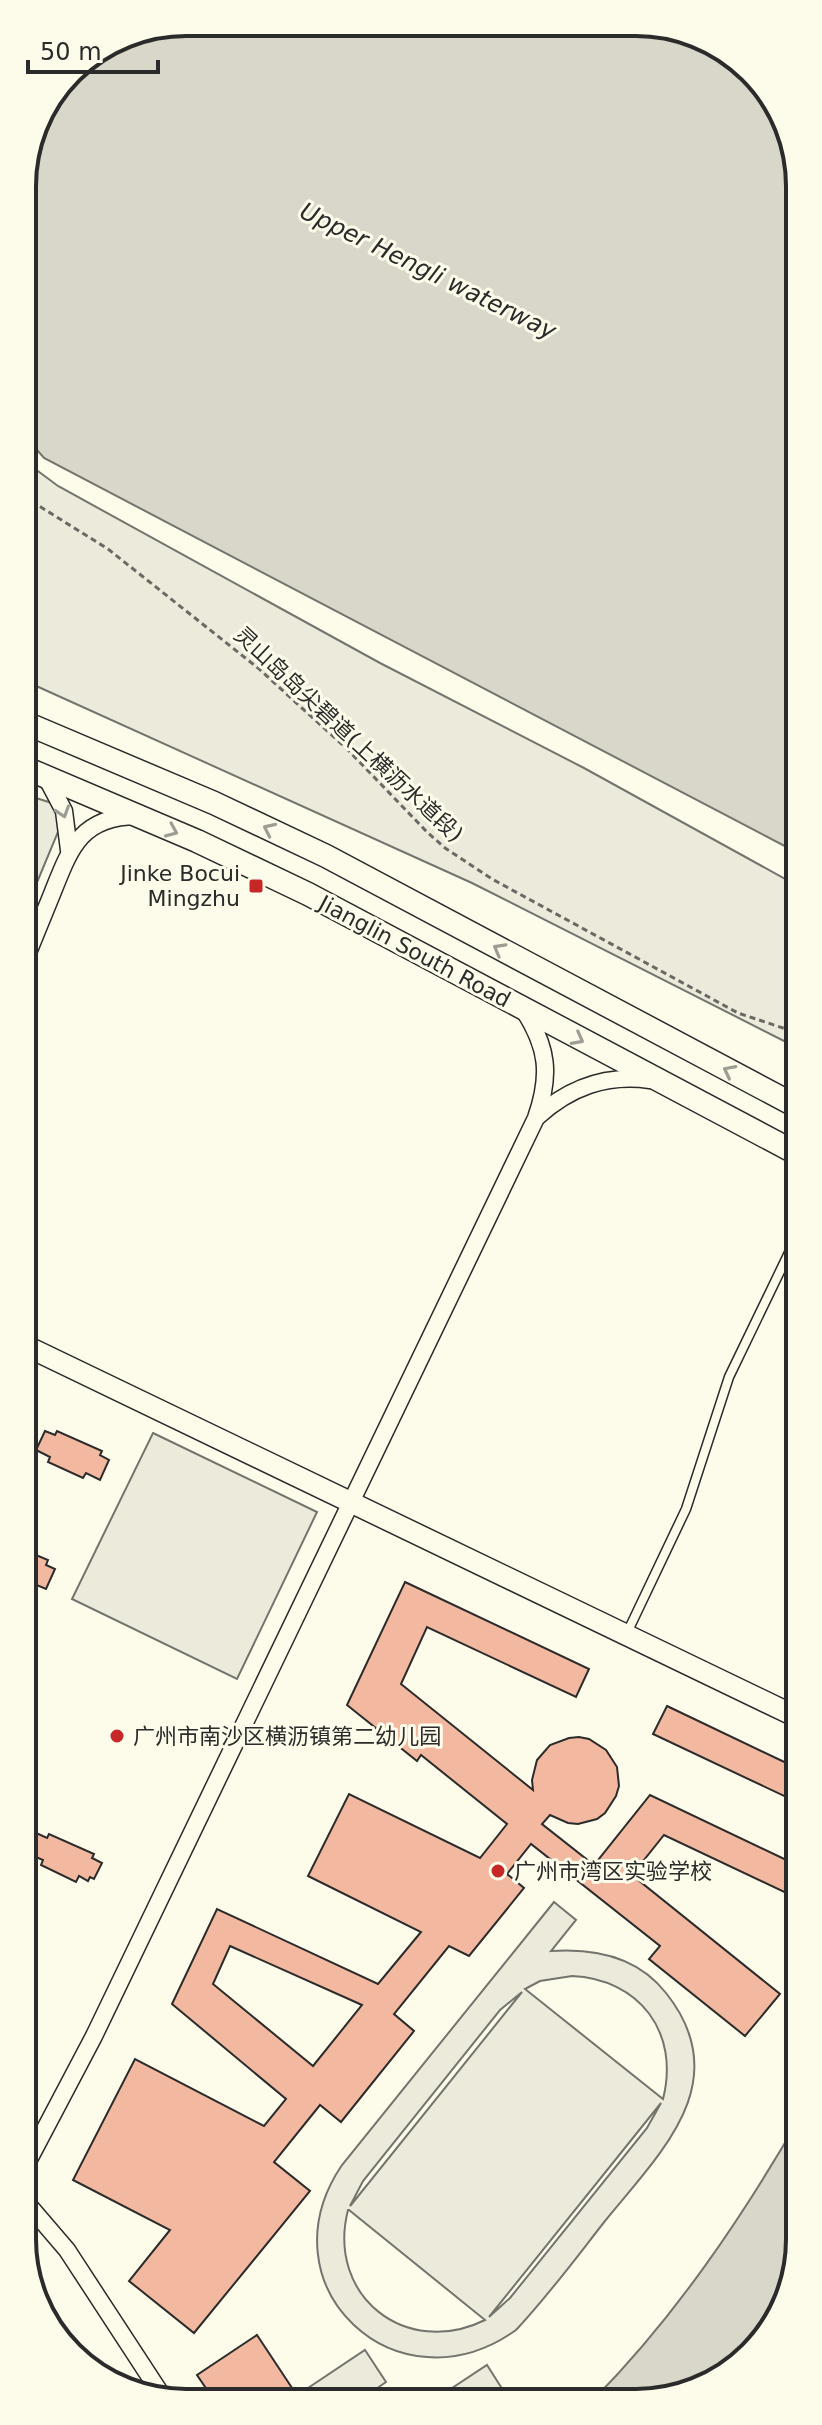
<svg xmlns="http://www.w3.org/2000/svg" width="822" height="2425" font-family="'DejaVu Sans','Noto Sans SC',sans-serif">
<rect width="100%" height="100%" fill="#fdfbea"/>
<g fill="#ecebdb" stroke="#74746e" stroke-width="2" fill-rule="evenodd">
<polygon points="23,460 58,486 380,663 584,768 798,886 798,1048 472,883 23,680"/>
<polygon points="23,794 68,808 23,916"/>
<polygon points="153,1433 317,1512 237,1679 72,1599"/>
<path d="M 554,1902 L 576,1920 L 551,1951 C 594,1948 638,1957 666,1993 C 737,2082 660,2153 605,2221 C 576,2258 548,2296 516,2330 C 397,2415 260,2286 342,2165 ZM 572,1976 C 639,1979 680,2032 663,2099 L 525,1989 L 540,1981 ZM 522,1992 L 351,2205 L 350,2206 L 363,2181 L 500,2010 ZM 661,2103 L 647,2128 L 510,2298 L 489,2317 ZM 348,2210 L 349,2210 L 485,2320 C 406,2359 326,2296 348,2210 Z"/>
<polygon points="365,2350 386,2382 360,2400 315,2400 308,2388"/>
<polygon points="487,2365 508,2398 505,2400 434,2400"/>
</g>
<g fill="#d8d7c9" stroke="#74746e" stroke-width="2">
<polygon points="186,22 668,25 752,70 797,154 798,853 44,458 23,434 22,175 39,114 78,63 124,34"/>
<path d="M 799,2119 L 800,2249 L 760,2347 L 668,2400 L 593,2400 C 675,2317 741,2219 799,2119 Z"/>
</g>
<g fill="#f2b8a0" stroke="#2b2b2b" stroke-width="2" fill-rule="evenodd">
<polygon points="45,1431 55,1435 57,1431 102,1451 100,1455 109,1460 100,1480 86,1473 83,1478 48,1462 50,1457 36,1450"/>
<polygon points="24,1550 48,1560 46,1565 55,1569 46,1589 32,1583 30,1588 24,1585"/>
<path d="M 405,1582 L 589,1669 L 576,1697 L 427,1627 L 401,1684 L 533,1790 L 532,1780 L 537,1760 L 550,1745 L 569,1738 L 579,1737 L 589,1739 L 606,1750 L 617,1767 L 619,1786 L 616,1796 L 605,1813 L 597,1819 L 578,1824 L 568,1823 L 550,1815 L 542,1824 L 594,1865 L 650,1795 L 799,1866 L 799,1899 L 664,1835 L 632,1875 L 780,1994 L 745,2036 L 649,1959 L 660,1946 L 531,1844 L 507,1874 L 524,1888 L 469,1956 L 449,1946 L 394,2014 L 414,2031 L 341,2122 L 320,2105 L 274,2162 L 310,2191 L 194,2333 L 129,2281 L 170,2230 L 73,2180 L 135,2059 L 264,2126 L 286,2099 L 172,2004 L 217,1909 L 378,1984 L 421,1932 L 308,1876 L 349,1794 L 480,1858 L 507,1824 L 421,1755 L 417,1761 L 347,1705 ZM 230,1946 L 362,2005 L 313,2066 L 213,1984 Z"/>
<polygon points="667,1706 799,1769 799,1803 653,1734"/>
<polygon points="34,1832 47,1838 49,1834 94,1854 92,1858 102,1863 94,1879 90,1877 88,1881 79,1876 76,1882 41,1865 43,1860 29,1854 31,1850 26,1848"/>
<polygon points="25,1963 36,1968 26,1989 25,1989"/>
<polygon points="257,2335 300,2400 214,2400 197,2375"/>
</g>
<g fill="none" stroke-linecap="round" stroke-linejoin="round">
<g stroke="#2b2b2b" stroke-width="11">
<polyline id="service" points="627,1633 686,1509 729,1377 798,1234"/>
</g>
<g stroke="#2b2b2b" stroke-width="19">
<g id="minor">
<polyline points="46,777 64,811 69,850"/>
<path d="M 23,965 C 33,941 42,918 52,894 C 70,849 80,817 136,816"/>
<path d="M 537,1117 C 570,1087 606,1074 650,1080"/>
<path d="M 25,2167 L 94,2036 L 536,1118 C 551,1075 548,1047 523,1009"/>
<polyline points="25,2201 67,2250 165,2400"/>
</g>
</g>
<g stroke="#2b2b2b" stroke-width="23">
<polyline id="tertiary" points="24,1345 799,1718"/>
</g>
<g stroke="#2b2b2b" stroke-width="25">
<g id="secondary">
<polyline points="23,722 214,803 326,856 798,1107"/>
<polyline points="23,767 197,841 308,894 798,1154"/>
</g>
</g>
<polyline stroke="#6a6964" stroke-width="3" stroke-dasharray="6 4" stroke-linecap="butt" points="23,496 108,549 258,668 347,749 427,832 445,848 492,879 738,1013 798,1033"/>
<use href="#service" stroke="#fdfbea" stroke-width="8"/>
<use href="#minor" stroke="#fdfbea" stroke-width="16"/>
<use href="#tertiary" stroke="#fdfbea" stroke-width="20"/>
<use href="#secondary" stroke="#fdfbea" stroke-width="22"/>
</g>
<defs><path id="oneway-chevron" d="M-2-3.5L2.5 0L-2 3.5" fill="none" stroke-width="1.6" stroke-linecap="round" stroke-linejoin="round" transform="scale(2)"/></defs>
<g stroke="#9e9d94">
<use href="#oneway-chevron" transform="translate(63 812) rotate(72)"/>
<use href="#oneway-chevron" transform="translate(269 829) rotate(-155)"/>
<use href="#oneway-chevron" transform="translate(172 831) rotate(23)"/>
<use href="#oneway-chevron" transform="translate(499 949) rotate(-151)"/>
<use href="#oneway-chevron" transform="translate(578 1039) rotate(28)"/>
<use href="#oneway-chevron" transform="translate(729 1071) rotate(-153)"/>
</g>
<g fill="#c62828" stroke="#fdfbea" stroke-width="3">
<rect x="248" y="878" width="16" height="16" rx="4"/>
<circle cx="117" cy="1736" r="8"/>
<circle cx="498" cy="1871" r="8"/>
</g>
<g text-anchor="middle" stroke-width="6" stroke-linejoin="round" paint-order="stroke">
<g font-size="22" fill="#2b2b2b" stroke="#fdfbea">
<text transform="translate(349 734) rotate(43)" y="8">灵山岛岛尖碧道(上横沥水道段)</text>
<text transform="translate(415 951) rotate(28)" y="8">Jianglin South Road</text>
</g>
<g font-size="22" fill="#2b2b2b" stroke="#fdfbea" text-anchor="start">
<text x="240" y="881" text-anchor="end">Jinke Bocui<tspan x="240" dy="25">Mingzhu</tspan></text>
<text x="133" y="1744">广州市南沙区横沥镇第二幼儿园</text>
<text x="514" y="1879">广州市湾区实验学校</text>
</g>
<g font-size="24" font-style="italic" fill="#2b2b2b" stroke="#fdfbea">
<text transform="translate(428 271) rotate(26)" y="8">Upper Hengli waterway</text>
</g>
</g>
<path d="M0 0H822V2425H0ZM186 36H636A150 150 0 0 1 786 186V2239A150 150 0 0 1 636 2389H186A150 150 0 0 1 36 2239V186A150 150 0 0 1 186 36Z" fill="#fdfbea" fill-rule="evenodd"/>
<path fill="none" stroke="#2b2b2b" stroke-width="4" d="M186 36H636A150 150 0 0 1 786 186V2239A150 150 0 0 1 636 2389H186A150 150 0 0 1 36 2239V186A150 150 0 0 1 186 36Z"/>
<path d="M28 60v12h130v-12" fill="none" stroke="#2b2b2b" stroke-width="4"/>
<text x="40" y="60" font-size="24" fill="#2b2b2b" stroke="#fdfbea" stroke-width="6" paint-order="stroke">50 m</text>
</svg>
